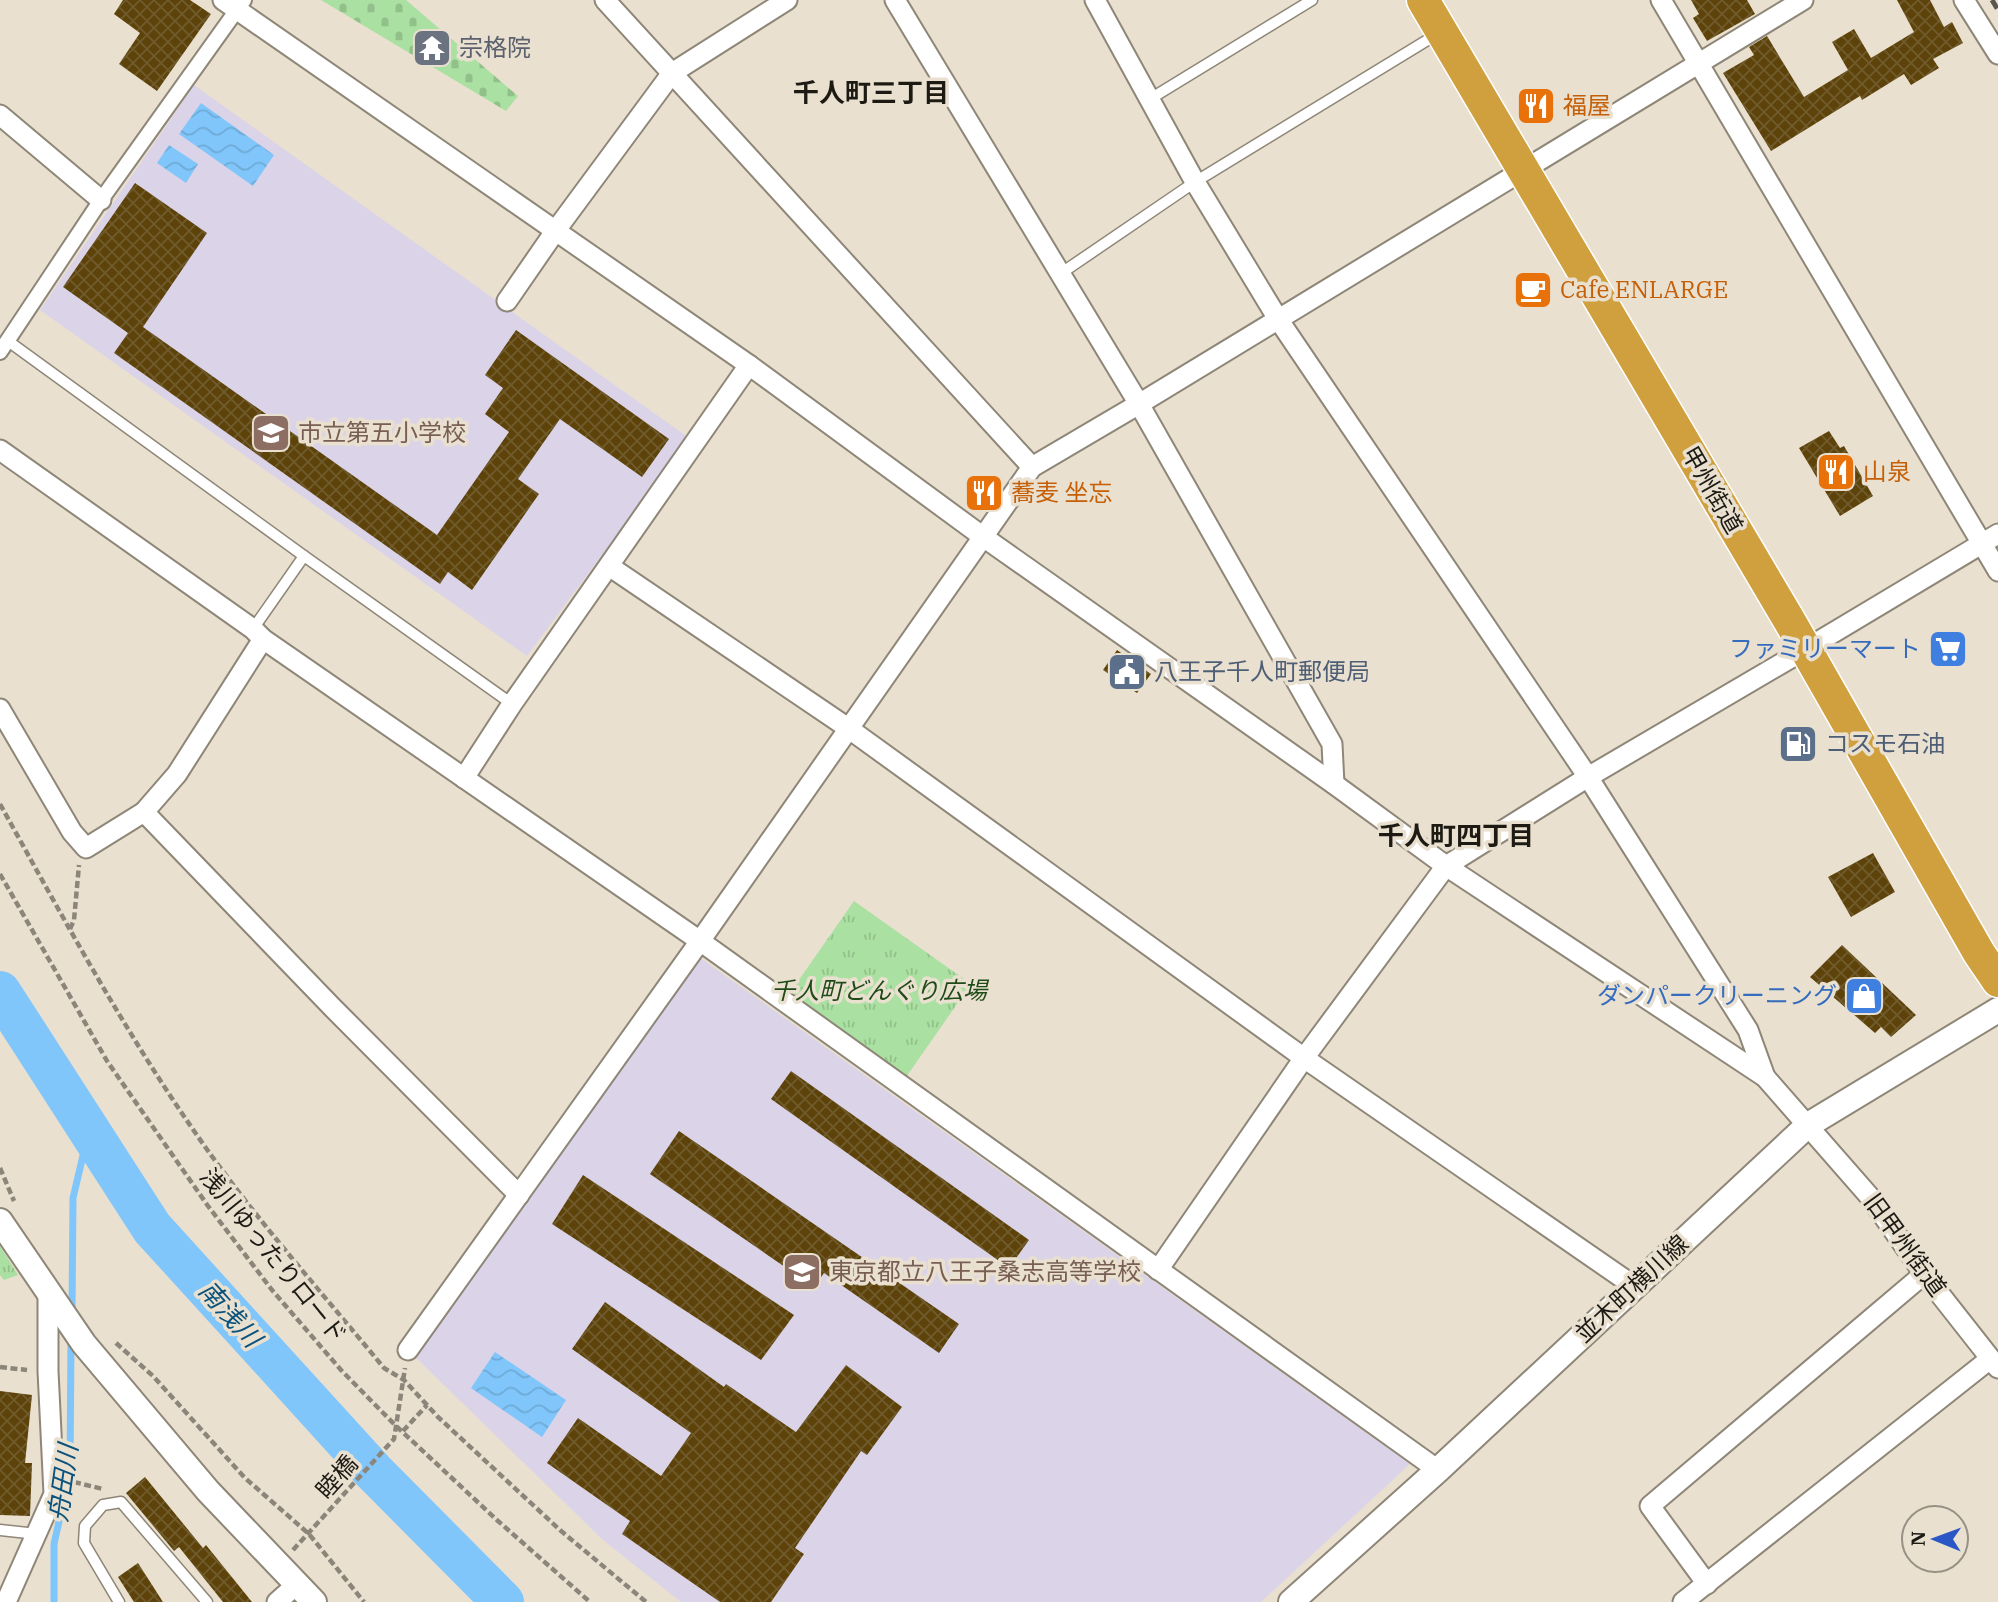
<svg xmlns="http://www.w3.org/2000/svg" width="1998" height="1602" font-family="'IBM Plex Serif','Noto Sans JP',serif">
<defs>
<pattern id="cemetery-stones" width="16" height="16" patternUnits="userSpaceOnUse" patternTransform="scale(1.75)"><rect width="16" height="16" fill="#aae0a1"/><path d="M2 7V4a2 2 0 0 1 4 0v3zM10 15v-3a2 2 0 0 1 4 0v3z" fill="#92c08a"/></pattern>
<pattern id="park-tufts" width="24" height="20" patternUnits="userSpaceOnUse" patternTransform="scale(1.75)"><rect width="24" height="20" fill="#aae0a1"/><path d="M3 7l-1-3M5 7V3M7 7l1-3M15 17l-1-3M17 17v-4M19 17l1-3" fill="none" stroke="#92c08a"/></pattern>
<pattern id="water-waves" width="16" height="10" patternUnits="userSpaceOnUse" patternTransform="scale(1.75)"><rect width="16" height="10" fill="#80c6fb"/><path d="M0 5q4-4 8 0t8 0" fill="none" stroke="#6eaad6"/></pattern>
<pattern id="building-cross-hatch" width="8" height="8" patternUnits="userSpaceOnUse" patternTransform="scale(1.75)"><rect width="8" height="8" fill="#5d430a"/><path d="M0 0l8 8M0 8l8-8" fill="none" stroke="#705b2d"/></pattern>
</defs>
<rect width="100%" height="100%" fill="#e9e0d0"/>
<g fill="#dbd3e8">
<polygon points="194,85 689,438 527,656 40,310"/>
<polygon points="692,952 1410,1464 1261,1602 681,1602 603,1540 408,1350"/>
</g>
<polygon fill="url(#cemetery-stones)" points="321,0 406,0 518,96 506,111"/>
<g fill="url(#park-tufts)">
<polygon points="854,901 971,984 904,1080 787,997"/>
<polygon points="0,1246 18,1275 4,1280 0,1275"/>
</g>
<g fill="url(#water-waves)">
<polygon points="201,103 274,155 253,186 179,134"/>
<polygon points="169,145 198,164 186,183 157,163"/>
<polygon points="495,1352 566,1400 542,1437 471,1388"/>
</g>
<g fill="none" stroke-linecap="round" stroke-linejoin="round">
<g stroke="#80c6fb" stroke-width="7">
<polyline points="72,1313 73,1198 89,1130"/>
<polyline points="54,1602 54,1544 70,1472 71,1339"/>
</g>
<polyline stroke="#80c6fb" stroke-width="42" points="0,992 152,1228 373,1471 503,1602"/>
</g>
<g fill="url(#building-cross-hatch)">
<polygon points="123,0 190,0 211,14 157,91 119,64 140,33 114,14"/>
<polygon points="1691,0 1747,0 1755,14 1707,41 1693,18 1699,14"/>
<polygon points="1897,0 1930,0 1944,27 1952,22 1963,43 1933,59 1939,68 1911,85 1904,74 1862,100 1860,96 1771,151 1723,73 1754,55 1749,47 1767,36 1804,97 1848,70 1832,42 1854,29 1871,58 1914,32"/>
<polygon points="135,183 207,233 143,327 437,535 509,432 485,414 503,388 485,375 516,330 669,439 642,477 560,419 518,479 539,494 472,590 448,572 440,584 114,353 128,333 63,287"/>
<polygon points="1829,431 1840,448 1844,446 1873,496 1840,516 1799,448"/>
<polygon points="1117,650 1151,674 1137,693 1103,670"/>
<polygon points="1873,853 1895,892 1851,917 1828,877"/>
<polygon points="1842,945 1916,1015 1891,1037 1881,1027 1875,1033 1810,977"/>
<polygon points="791,1071 1029,1240 1009,1268 771,1099"/>
<polygon points="679,1131 959,1324 939,1353 824,1273 814,1287 650,1174"/>
<polygon points="583,1175 794,1315 761,1360 552,1224"/>
<polygon points="605,1302 724,1387 726,1384 796,1432 846,1365 902,1407 867,1455 861,1451 795,1548 804,1554 771,1602 720,1602 622,1534 630,1521 547,1463 578,1418 661,1476 691,1433 572,1349"/>
<polygon points="0,1391 32,1395 25,1463 32,1463 30,1516 0,1515"/>
<polygon points="145,1477 203,1548 206,1545 252,1602 223,1602 179,1547 174,1551 126,1493"/>
<polygon points="138,1563 163,1602 134,1602 118,1577"/>
</g>
<g fill="none" stroke-linecap="round" stroke-linejoin="round">
<g stroke="#8e8677" stroke-width="13">
<g id="service">
<polyline points="1150,99 1312,0"/>
<polyline points="1060,274 1195,182 1439,33"/>
<polyline points="8,341 304,556 512,704"/>
<polyline points="253,629 304,556"/>
<polyline points="0,1530 37,1534"/>
<polyline points="119,1602 84,1543 85,1526 103,1505 121,1502 207,1602"/>
</g>
</g>
<g stroke="#8e8677" stroke-width="18">
<polyline id="pedestrian" points="0,352 101,200 244,0"/>
</g>
<g stroke="#8e8677" stroke-width="23">
<g id="minor">
<polyline points="223,0 749,365 982,536 1334,784 1446,866 1765,1077 1870,1197 1924,1274 1998,1368"/>
<polyline points="605,0 1032,467"/>
<polyline points="895,0 1139,404 1332,744 1334,784"/>
<polyline points="1095,0 1195,182 1278,319 1588,777 1748,1030 1765,1077"/>
<polyline points="1661,0 1998,571"/>
<polyline points="1964,0 1998,54"/>
<polyline points="0,115 101,200"/>
<polyline points="507,301 556,230 672,73 787,0"/>
<polyline points="0,450 253,629 263,639 700,941 1438,1470"/>
<polyline points="609,566 848,728 1304,1058 1634,1286"/>
<polyline points="263,639 177,774 144,812 332,1007 519,1195"/>
<polyline points="0,709 72,832 86,848 144,812"/>
<polyline points="464,778 512,704 749,365"/>
<polyline points="1158,1270 1304,1058 1446,866 1588,777 1806,649 1998,534"/>
<polyline points="408,1350 700,941 1032,467 1139,404 1803,0"/>
<polyline points="1707,1584 1650,1506 1924,1274"/>
<polyline points="6,1602 54,1494 48,1371 48,1292"/>
<polyline points="277,1602 296,1585"/>
<polyline points="1683,1602 1990,1359"/>
</g>
</g>
<g stroke="#8e8677" stroke-width="28">
<g id="tertiary">
<polyline points="0,1221 84,1344 208,1491 314,1602"/>
<polyline points="1291,1602 1438,1470 1808,1125 1998,1010"/>
</g>
</g>
<g stroke="#fff" stroke-width="35">
<polyline id="trunk" points="1423,0 1789,620 1979,953 1998,981"/>
</g>
<g stroke="#8b857a" stroke-width="4.5" stroke-dasharray="7 3.5" stroke-linecap="butt">
<path d="M 0,804 C 61,914 121,1025 192,1128 C 250,1213 319,1289 384,1368 L 404,1380 L 438,1417 L 560,1530 L 646,1602"/>
<polyline points="0,874 107,1061 208,1206 272,1290 341,1370 395,1425 498,1521 590,1602"/>
<polyline points="70,929 74,920 79,865"/>
<polyline points="0,1168 14,1201"/>
<polyline points="116,1343 153,1376 245,1478 309,1534 364,1602"/>
<polyline points="0,1367 27,1370"/>
<polyline points="403,1431 427,1405"/>
<polyline points="74,1482 103,1489"/>
<polyline points="293,1550 394,1439 405,1368"/>
</g>
<use href="#service" stroke="#fff" stroke-width="10"/>
<use href="#pedestrian" stroke="#fff" stroke-width="14"/>
<use href="#minor" stroke="#fff" stroke-width="19"/>
<use href="#tertiary" stroke="#fff" stroke-width="24"/>
<use href="#trunk" stroke="#d0a03e" stroke-width="32"/>
<polyline stroke="#5b564d" stroke-width="5" stroke-dasharray="10 5" stroke-linecap="butt" points="1992,0 1998,10"/>
</g>
<defs>
<g id="temple-square" transform="scale(2.0125)"><rect x="-9" y="-9" width="18" height="18" rx="4" fill="#6b7280" stroke="#e9e0d0"/><path d="M0-6L5-2H3V0L6.5 2.5H4V6H1.5V3h-3V6H-4V2.5H-6.5L-3 0V-2H-5Z" fill="#fff"/></g>
<g id="restaurant-square" transform="scale(2.0125)"><rect x="-9" y="-9" width="18" height="18" rx="4" fill="#e8710a" stroke="#e9e0d0"/><path d="M-5-6h1v4h1v-4h1v4h1v-4h1v5L-1.5 .5V6h-2V.5L-5-1ZM5-6V6H3V1.5H1.5Q1.5-4 5-6Z" fill="#fff"/></g>
<g id="cafe-square" transform="scale(2.0125)"><rect x="-9" y="-9" width="18" height="18" rx="4" fill="#e8710a" stroke="#e9e0d0"/><path d="M-5.5-4.5H6V0H3Q3 3.5 0 3.5H-2.5Q-5.5 3.5-5.5 0ZM3-3.2v2h1.7v-2ZM-6 4.5H4V6H-6Z" fill="#fff"/></g>
<g id="school-square" transform="scale(2.0125)"><rect x="-9" y="-9" width="18" height="18" rx="4" fill="#8d6e63" stroke="#e9e0d0"/><path d="M0-5L7-2L0 1L-7-2ZM-4 1L0 2.5L4 1V4Q0 6-4 4Z" fill="#fff"/></g>
<g id="supermarket-square" transform="scale(2.0125)"><rect x="-9" y="-9" width="18" height="18" rx="4" fill="#3f7fe0" stroke="#e9e0d0"/><path d="M-6-5.5h2.5l.6 2H6L4.5 2H-2.5L-4.4-4H-6ZM-1.5 3.2a1.3 1.3 0 1 0 .1 0ZM3 3.2a1.3 1.3 0 1 0 .1 0Z" fill="#fff"/></g>
<g id="civic-square" transform="scale(2.0125)"><rect x="-9" y="-9" width="18" height="18" rx="4" fill="#5c6f8a" stroke="#e9e0d0"/><path d="M-.6-6.5H3V-4.5H.6V-3L4-1V1h2V6H-6V1h2V-1L-.6-3ZM-1.2 2.5V6h2.4V2.5Z" fill="#fff"/></g>
<g id="fuel-square" transform="scale(2.0125)"><rect x="-9" y="-9" width="18" height="18" rx="4" fill="#5c6f8a" stroke="#e9e0d0"/><path d="M-5.5-6h7V0h2V4h1.3V-2.5L3-4.5l.8-.8L6-3V5H2.5V1h-1V6h-7ZM-4.2-4.7v3.2H.2V-4.7Z" fill="#fff"/></g>
<g id="shop-square" transform="scale(2.0125)"><rect x="-9" y="-9" width="18" height="18" rx="4" fill="#3f7fe0" stroke="#e9e0d0"/><path d="M-5-2.5h2.3a2.7 3.5 0 0 1 5.4 0H5L5.5 6h-11ZM-1.5-2.5h3a1.5 2.3 0 0 0-3 0Z" fill="#fff"/></g>
</defs>
<g fill-rule="evenodd">
<use href="#temple-square" x="432" y="48"/>
<use href="#restaurant-square" x="1536" y="106"/>
<use href="#cafe-square" x="1533" y="290"/>
<use href="#school-square" x="271" y="433"/>
<use href="#restaurant-square" x="1836" y="472"/>
<use href="#restaurant-square" x="984" y="493"/>
<use href="#supermarket-square" x="1948" y="649"/>
<use href="#civic-square" x="1127" y="672"/>
<use href="#fuel-square" x="1798" y="744"/>
<use href="#shop-square" x="1864" y="996"/>
<use href="#school-square" x="802" y="1272"/>
</g>
<g text-anchor="middle" stroke-width="7" stroke-linejoin="round" paint-order="stroke">
<g font-size="24" fill="#5b616d" stroke="#e9e0d0" text-anchor="start">
<text x="459" y="56">宗格院</text>
</g>
<g font-size="24" fill="#c56008" stroke="#e9e0d0" text-anchor="start">
<text x="1563" y="114">福屋</text>
<text x="1560" y="298">Cafe ENLARGE</text>
<text x="1863" y="480">山泉</text>
<text x="1011" y="501">蕎麦 坐忘</text>
</g>
<g font-size="24" fill="#785e54" stroke="#e9e0d0" text-anchor="start">
<text x="298" y="441">市立第五小学校</text>
<text x="829" y="1280">東京都立八王子桑志高等学校</text>
</g>
<g font-size="24" fill="#1d1a14" stroke="#e9e0d0">
<text transform="translate(1712 490) rotate(60)" y="8">甲州街道</text>
<text transform="translate(1905 1245) rotate(54)" y="8">旧甲州街道</text>
<text transform="translate(273 1256) rotate(51)" y="8">浅川ゆったりロード</text>
<text transform="translate(1632 1289) rotate(-43)" y="8">並木町横川線</text>
<text transform="translate(337 1477) rotate(-48)" y="8">睦橋</text>
</g>
<g font-size="24" fill="#366cbe" stroke="#e9e0d0" text-anchor="end">
<text x="1921" y="657">ファミリーマート</text>
<text x="1837" y="1004">ダンパークリーニング</text>
</g>
<g font-size="24" fill="#4e5e75" stroke="#e9e0d0" text-anchor="start">
<text x="1154" y="680">八王子千人町郵便局</text>
<text x="1825" y="752">コスモ石油</text>
</g>
<g font-size="24" font-style="italic" fill="#1f4b17" stroke="#e9e0d0">
<text x="879" y="999">千人町どんぐり広場</text>
</g>
<g font-size="26" font-weight="bold" fill="#1d1a14" stroke="#e9e0d0">
<text x="871" y="102">千人町三丁目</text>
<text x="1456" y="845">千人町四丁目</text>
</g>
<g font-size="26" font-style="italic" fill="#0b527c" stroke="#e9e0d0">
<text transform="translate(230 1314) rotate(48)" y="9">南浅川</text>
<text transform="translate(63 1483) rotate(-82)" y="9">舟田川</text>
</g>
</g>
<g transform="translate(1935 1539) rotate(271)"><circle r="33" fill="#e9e0d0" stroke="#979185" stroke-width="2"/>
<path d="M0-5L12 26L0 18L-12 26Z" fill="#2a57c5"/>
<text y="-10" font-size="19" font-weight="bold" text-anchor="middle" fill="#1d1a14">N</text>
</g>
</svg>
